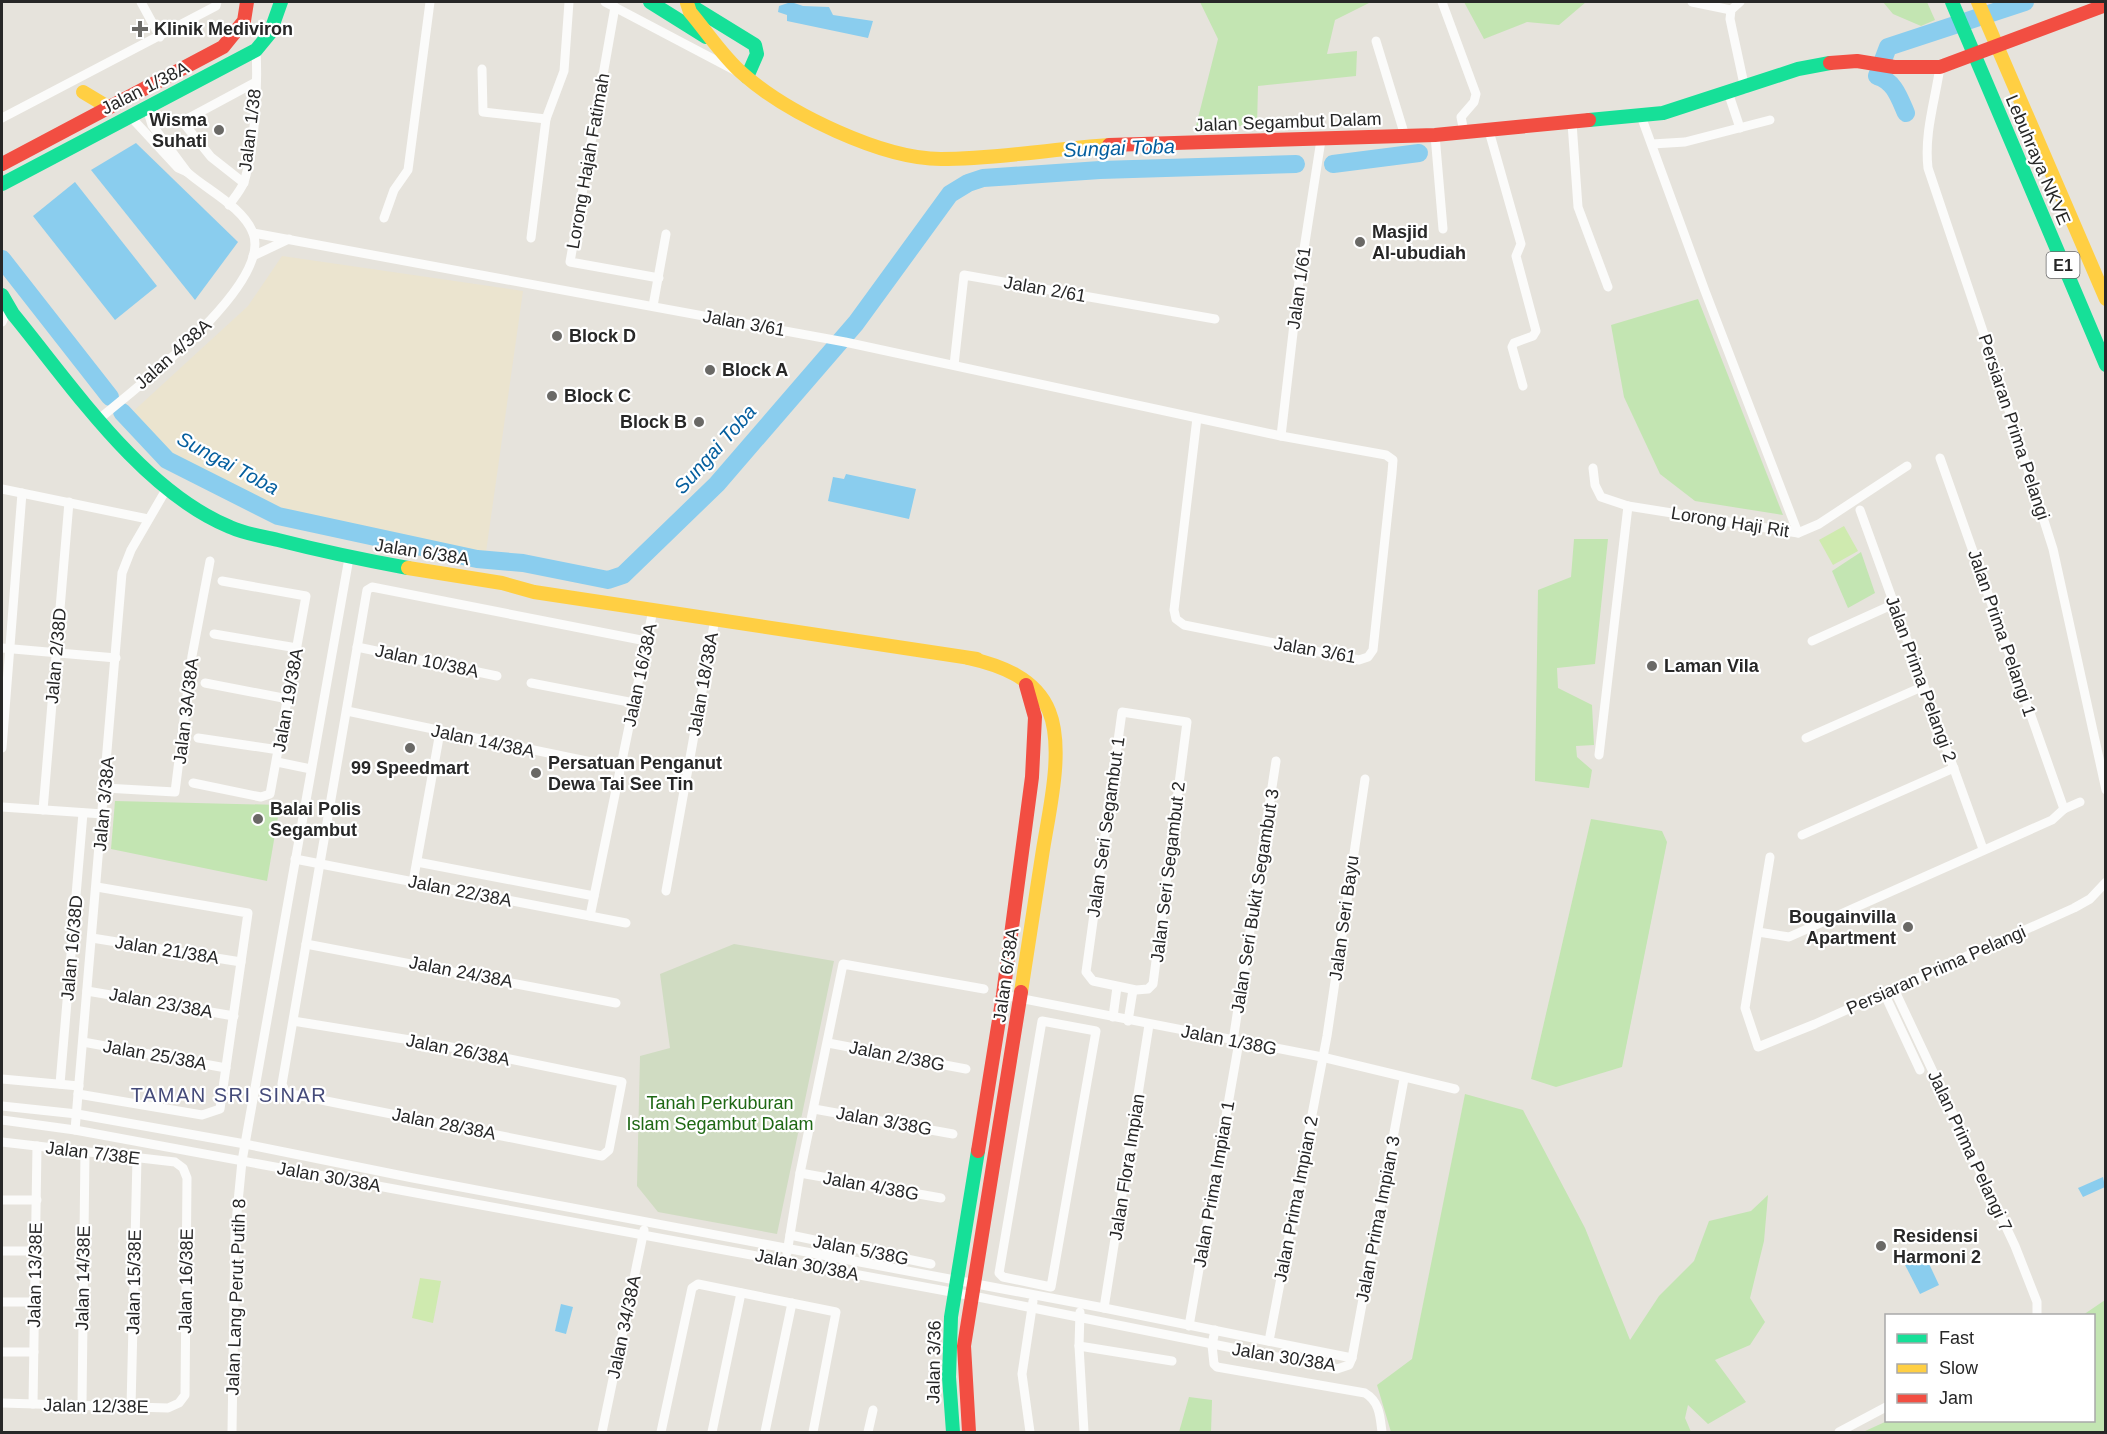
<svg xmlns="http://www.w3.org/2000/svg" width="2107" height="1434" font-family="Helvetica,sans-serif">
<rect width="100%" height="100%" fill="#e6e3dc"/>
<polygon fill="#ebe4cf" points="282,256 523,291 486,552 267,509 168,459 127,417 248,306"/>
<g fill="#c3e5b2">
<polygon points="1200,2 1371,2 1335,20 1327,54 1357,51 1356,76 1258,86 1257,126 1196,126 1218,39"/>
<polygon points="1464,2 1586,2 1559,25 1527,22 1484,39"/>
<polygon points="1883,2 1927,2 1935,20 1921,26 1893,14"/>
<polygon points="1698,299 1783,515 1695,501 1660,474 1624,397 1611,325"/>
<polygon points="1574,539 1608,539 1595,664 1557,668 1558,688 1592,705 1594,745 1576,746 1577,757 1592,770 1589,788 1535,781 1538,590 1571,577"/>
<polygon points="1861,552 1875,593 1848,608 1832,571"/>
<polygon points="115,801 280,805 267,881 111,849"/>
<polygon points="1591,819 1662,831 1667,842 1622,1067 1556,1087 1531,1079"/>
<polygon points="1465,1094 1523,1110 1585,1228 1630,1340 1659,1296 1694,1261 1709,1221 1751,1211 1768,1195 1764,1241 1750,1298 1765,1322 1750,1345 1715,1360 1746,1402 1708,1424 1688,1405 1685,1418 1691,1432 1391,1432 1377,1385 1412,1359"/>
<polygon points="2105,1300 2105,1432 1863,1432 1887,1421 2094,1420 2094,1316 2083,1315"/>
<polygon points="1189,1397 1212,1400 1211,1432 1179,1432"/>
</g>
<polygon fill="#d0dcc2" points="734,944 834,961 777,1234 658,1212 637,1186 640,1056 670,1048 660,974"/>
<g fill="#cfeaaf">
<polygon points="1844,526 1858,551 1833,565 1819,540"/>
<polygon points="420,1278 441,1281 433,1323 412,1318"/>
</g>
<g fill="#8acdee">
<polygon points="791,2 803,6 829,7 833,15 873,21 868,38 787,21 787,15 778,12 779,6"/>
<polygon points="136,143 238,242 195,300 91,170"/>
<polygon points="75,182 157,286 115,320 33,216"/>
<polygon points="846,474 916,489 909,519 828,501 833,477 844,479"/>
<polygon points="2103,1177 2105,1187 2083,1197 2078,1188"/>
<polygon points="1924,1253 1939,1285 1920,1294 1904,1263"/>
<polygon points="561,1304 573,1307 566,1334 555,1331"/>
</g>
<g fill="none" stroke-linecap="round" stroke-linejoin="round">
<g stroke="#8acdee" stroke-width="18">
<path d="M 1906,113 C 1899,97 1894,81 1877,76 L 1888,47 L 2025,2"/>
<polyline points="1333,164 1419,153"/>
<polyline points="2,259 110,397"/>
<polyline points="122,412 167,460 278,516 477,559 523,563 608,580 623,575 717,484 856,323 950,194 968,183 983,178 1100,170 1296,164"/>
</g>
<g stroke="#fbfbfa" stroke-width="9">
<polyline points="141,2 160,37"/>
<polyline points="605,2 738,72"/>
<polyline points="1442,2 1476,94 1474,102 1461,117 1464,132"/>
<polyline points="1692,2 1731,10"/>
<polyline points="1740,2 1731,10 1730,19 1745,89"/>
<polyline points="615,7 570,262 659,278"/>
<polyline points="1376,41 1405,136"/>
<path d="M 1940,67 C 1935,101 1924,133 1928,168 L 1999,379 L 2053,549 L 2106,790"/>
<polyline points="482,69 483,112 546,119"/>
<polyline points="1729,95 1740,128"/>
<polyline points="155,104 149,115 152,125 187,172"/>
<polyline points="1641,116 1705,291 1798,533"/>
<polyline points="2,118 216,6 217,2"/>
<polyline points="1572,123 1578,207 1608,287"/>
<polyline points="1489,131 1521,244 1516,256 1536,331 1533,336 1514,343 1512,347 1523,386"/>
<polyline points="1435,135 1443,229"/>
<polyline points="1652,144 1685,142 1770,120"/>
<polyline points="244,183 211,157 186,126 187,119 256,82"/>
<path d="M 229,205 C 234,198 241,190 244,182 C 255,148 258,86 256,50"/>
<polyline points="384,218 394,190 408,170 430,2"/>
<polyline points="253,233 845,342 1281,436 1386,455 1393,460 1392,473 1373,650 1368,657 1359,660 1184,625 1176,619 1174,610 1197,418"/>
<polyline points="531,238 546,119 564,71 569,2"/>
<polyline points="253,256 289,239"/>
<polyline points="653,306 666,234"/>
<polyline points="2,322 9,307"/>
<polyline points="954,365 964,275 1215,319"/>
<path d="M 98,420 C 134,389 273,285 253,233 C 243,207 207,190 187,172 L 178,168 L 129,115"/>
<polyline points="1281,436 1299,281 1321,140"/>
<polyline points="1940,458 2064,809"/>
<polyline points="1593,468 1595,485 1601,497 1628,506 1798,533 1819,524 1907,466"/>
<polyline points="2,489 148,519"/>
<polyline points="1860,510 1983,849"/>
<polyline points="214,634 297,648"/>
<polyline points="1812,641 1894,604"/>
<polyline points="357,647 497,676"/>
<polyline points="2,648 116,658"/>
<polyline points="205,683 288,699"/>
<polyline points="531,683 634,703"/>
<polyline points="347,711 620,768"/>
<polygon points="1122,712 1187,722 1153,984 1148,989 1136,990 1093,981 1086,972"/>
<polyline points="198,738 279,750"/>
<polyline points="1806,738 1924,686"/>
<polyline points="2,748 22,493"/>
<polyline points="1599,755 1628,506"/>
<polyline points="277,762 311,769"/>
<polyline points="193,783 261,797 270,794 306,596 222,581"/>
<polyline points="105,788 175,792 192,656 210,561"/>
<polyline points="2,807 103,814"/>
<polyline points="43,810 69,502"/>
<polyline points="1802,835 1954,768"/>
<polyline points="1770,857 1745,1008 1758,1047 1815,1024 2074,908 2090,899 2106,882"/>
<polyline points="295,859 626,923"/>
<polyline points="417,862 594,896"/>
<polyline points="413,882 440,732"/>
<polyline points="666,891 715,619"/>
<polyline points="590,916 653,610"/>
<polyline points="1758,932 1789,937 2052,820 2064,809 2080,802"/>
<polyline points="92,938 241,962"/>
<polyline points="306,944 616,1003"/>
<polyline points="1894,989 2015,1246 2037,1302 2037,1316"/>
<polyline points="87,991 234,1016"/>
<polyline points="1884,993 1920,1070"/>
<polyline points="1003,995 1322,1057 1455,1089"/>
<polyline points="1113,1017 1117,987"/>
<polyline points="293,1021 441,1045 622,1082 609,1150 602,1156 286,1093 282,1084 367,590 372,587 646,641"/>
<polygon points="1042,1021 1096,1031 1051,1287 1003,1277 999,1273"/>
<polyline points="1128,1021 1133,990"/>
<polyline points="1233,1041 1276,761"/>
<polyline points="83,1042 226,1068"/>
<polyline points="828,1043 966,1069"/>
<polyline points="2,1079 79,1086"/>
<polyline points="60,1084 83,813"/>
<polyline points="78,1094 202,1115 220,1109 248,913 97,887"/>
<polyline points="2,1106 77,1114 245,1144 413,1178 1104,1308 1352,1358"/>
<polyline points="814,1109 953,1134"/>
<polyline points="2,1120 75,1130 973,1296 1337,1369 1349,1365 1352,1358 1404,1079"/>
<polyline points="75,1130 122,573 131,550 167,488"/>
<polyline points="2,1142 175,1162 183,1168 187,1178 185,1395 179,1403 168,1408 2,1403"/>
<polyline points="800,1173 941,1198"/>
<polyline points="2,1200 37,1200"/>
<polyline points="790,1235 931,1264"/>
<polyline points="2,1251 36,1251"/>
<polyline points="787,1253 800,1173 843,964 984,989"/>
<polyline points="2,1302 35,1302"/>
<polyline points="1104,1308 1149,1025"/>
<polyline points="1080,1312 1079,1346 1084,1432"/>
<polyline points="1189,1326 1239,1042"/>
<path d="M 1215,1330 L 1212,1345 L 1214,1364 L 1217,1367 L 1365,1393 C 1380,1402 1380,1417 1382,1432"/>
<polyline points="1269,1341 1327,1036 1365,779"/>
<polyline points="1079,1346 1172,1361"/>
<polyline points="2,1352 34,1352"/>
<polyline points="33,1404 37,1146"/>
<polyline points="82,1405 85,1151"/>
<polyline points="131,1407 137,1158"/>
<polyline points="232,1432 235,1233 242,1161 349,558"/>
<polyline points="602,1432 644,1230"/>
<polyline points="661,1432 692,1288 698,1284 836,1312 813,1432"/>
<polyline points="712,1432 741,1293"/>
<polyline points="765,1432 792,1303"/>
<polyline points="868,1432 873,1410"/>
<polyline points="1030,1432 1022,1374 1033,1301"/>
<polyline points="1839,1432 1886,1407"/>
</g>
<g stroke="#16e098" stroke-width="14">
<polyline points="650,2 706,37"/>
<polyline points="1952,2 2106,365"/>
<polyline points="690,5 755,45 757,54 747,77"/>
<polyline points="1589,120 1663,113 1798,69 1830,63"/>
<polyline points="2,184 256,50 270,33 281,2"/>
<path d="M 2,295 L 13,314 C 72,386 142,491 230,527 C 245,534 262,536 278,540 C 321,551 364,560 408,568"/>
<polyline points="953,1432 949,1377 951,1317 978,1151"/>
</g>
<g stroke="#ffcf43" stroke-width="14">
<polyline points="1978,2 2106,299"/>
<path d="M 687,3 L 690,12 C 707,32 723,57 743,74 C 787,113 882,159 941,159 C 996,159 1053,149 1109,145"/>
<polyline points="83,92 108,107"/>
<polyline points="408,568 502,583 534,592 977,659"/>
<path d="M 968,658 C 1000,665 1036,678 1049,711 C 1065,750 1048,815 1042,856 C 1035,901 1028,946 1021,992"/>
</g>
<g stroke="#f24e42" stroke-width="14">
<polyline points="1830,63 1857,61 1894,67 1940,67 2106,5"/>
<polyline points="1109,145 1435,135 1589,120"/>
<polyline points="2,164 223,47 244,21 247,2"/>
<polyline points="978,1151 1003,995 1032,777 1035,717 1026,685"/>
<polyline points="969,1432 964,1346 1021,992"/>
</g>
</g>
<g fill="#6a6966" stroke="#fff" stroke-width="2">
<path d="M137 20h6v6h6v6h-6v6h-6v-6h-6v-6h6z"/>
<circle cx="219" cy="130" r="6"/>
<circle cx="1360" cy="242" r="6"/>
<circle cx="557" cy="336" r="6"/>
<circle cx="710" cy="370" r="6"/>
<circle cx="552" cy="396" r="6"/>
<circle cx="699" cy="422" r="6"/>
<circle cx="1652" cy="666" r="6"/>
<circle cx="410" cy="748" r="6"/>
<circle cx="536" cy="773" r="6"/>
<circle cx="258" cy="819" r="6"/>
<circle cx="1908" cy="927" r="6"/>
<circle cx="1881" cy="1246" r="6"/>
</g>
<g text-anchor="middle" stroke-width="4.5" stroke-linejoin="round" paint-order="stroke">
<rect fill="#fff" stroke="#686868" stroke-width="1.5" x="2046.5" y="252" width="33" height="26" rx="4.5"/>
<g font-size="16" font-weight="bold" fill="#272727">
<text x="2063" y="271">E1</text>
</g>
<g font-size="18" font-weight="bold" fill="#272727" stroke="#fff" text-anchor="start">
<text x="154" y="35">Klinik Mediviron</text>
<text x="207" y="126" text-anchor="end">Wisma<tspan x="207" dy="21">Suhati</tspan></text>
<text x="1372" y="238">Masjid<tspan x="1372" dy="21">Al-ubudiah</tspan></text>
<text x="569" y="342">Block D</text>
<text x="722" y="376">Block A</text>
<text x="564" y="402">Block C</text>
<text x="687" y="428" text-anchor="end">Block B</text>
<text x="1664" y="672">Laman Vila</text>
<text x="548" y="769">Persatuan Penganut<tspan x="548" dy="21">Dewa Tai See Tin</tspan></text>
<text x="410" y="774" text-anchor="middle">99 Speedmart</text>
<text x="270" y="815">Balai Polis<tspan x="270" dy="21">Segambut</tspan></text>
<text x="1896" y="923" text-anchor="end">Bougainvilla<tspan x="1896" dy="21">Apartment</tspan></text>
<text x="1893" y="1242">Residensi<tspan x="1893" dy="21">Harmoni 2</tspan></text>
</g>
<g font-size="18" fill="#272727" stroke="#fff">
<text transform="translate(145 88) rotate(-27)" y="6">Jalan 1/38A</text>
<text transform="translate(1288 122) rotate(-2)" y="6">Jalan Segambut Dalam</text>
<text transform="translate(250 130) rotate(-83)" y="6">Jalan 1/38</text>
<text transform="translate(2038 160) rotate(67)" y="6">Lebuhraya NKVE</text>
<text transform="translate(588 161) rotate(-80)" y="6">Lorong Hajah Fatimah</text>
<text transform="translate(1299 288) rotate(-82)" y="6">Jalan 1/61</text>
<text transform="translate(1045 289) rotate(10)" y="6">Jalan 2/61</text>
<text transform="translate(744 323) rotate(10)" y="6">Jalan 3/61</text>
<text transform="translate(173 354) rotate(-42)" y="6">Jalan 4/38A</text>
<text transform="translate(2014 427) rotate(72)" y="6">Persiaran Prima Pelangi</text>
<text transform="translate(1730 522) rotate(9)" y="6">Lorong Haji Rit</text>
<text transform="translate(422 552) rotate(9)" y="6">Jalan 6/38A</text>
<text transform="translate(2002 633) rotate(71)" y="6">Jalan Prima Pelangi 1</text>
<text transform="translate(1315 650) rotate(10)" y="6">Jalan 3/61</text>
<text transform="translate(56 656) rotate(-85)" y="6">Jalan 2/38D</text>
<text transform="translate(427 661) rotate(12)" y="6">Jalan 10/38A</text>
<text transform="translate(640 675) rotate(-78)" y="6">Jalan 16/38A</text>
<text transform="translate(1921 679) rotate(70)" y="6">Jalan Prima Pelangi 2</text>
<text transform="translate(703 684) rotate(-80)" y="6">Jalan 18/38A</text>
<text transform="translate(288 700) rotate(-80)" y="6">Jalan 19/38A</text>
<text transform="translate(186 711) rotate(-83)" y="6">Jalan 3A/38A</text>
<text transform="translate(483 741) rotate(12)" y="6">Jalan 14/38A</text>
<text transform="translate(104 804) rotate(-85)" y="6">Jalan 3/38A</text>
<text transform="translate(1106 827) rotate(-82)" y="6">Jalan Seri Segambut 1</text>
<text transform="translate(1168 872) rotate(-83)" y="6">Jalan Seri Segambut 2</text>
<text transform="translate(460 891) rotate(11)" y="6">Jalan 22/38A</text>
<text transform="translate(1255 901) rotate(-81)" y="6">Jalan Seri Bukit Segambut 3</text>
<text transform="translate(1344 918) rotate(-82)" y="6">Jalan Seri Bayu</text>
<text transform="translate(72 948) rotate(-85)" y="6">Jalan 16/38D</text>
<text transform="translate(167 950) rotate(9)" y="6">Jalan 21/38A</text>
<text transform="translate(1936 970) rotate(-24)" y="6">Persiaran Prima Pelangi</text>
<text transform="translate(461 972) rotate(11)" y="6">Jalan 24/38A</text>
<text transform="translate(1006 975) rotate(-82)" y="6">Jalan 6/38A</text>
<text transform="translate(161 1003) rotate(10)" y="6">Jalan 23/38A</text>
<text transform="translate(1229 1040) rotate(11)" y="6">Jalan 1/38G</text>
<text transform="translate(458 1050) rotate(11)" y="6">Jalan 26/38A</text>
<text transform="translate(155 1055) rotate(10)" y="6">Jalan 25/38A</text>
<text transform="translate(897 1056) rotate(11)" y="6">Jalan 2/38G</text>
<text transform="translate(884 1121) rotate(10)" y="6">Jalan 3/38G</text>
<text transform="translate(444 1124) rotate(11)" y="6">Jalan 28/38A</text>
<text transform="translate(1970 1151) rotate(65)" y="6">Jalan Prima Pelangi 7</text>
<text transform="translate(93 1153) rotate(7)" y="6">Jalan 7/38E</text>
<text transform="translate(1127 1167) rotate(-81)" y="6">Jalan Flora Impian</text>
<text transform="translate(329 1177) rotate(10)" y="6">Jalan 30/38A</text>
<text transform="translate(1214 1184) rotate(-80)" y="6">Jalan Prima Impian 1</text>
<text transform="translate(871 1186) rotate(10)" y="6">Jalan 4/38G</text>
<text transform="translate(1296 1199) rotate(-79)" y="6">Jalan Prima Impian 2</text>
<text transform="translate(1378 1219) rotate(-79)" y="6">Jalan Prima Impian 3</text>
<text transform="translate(861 1250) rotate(11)" y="6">Jalan 5/38G</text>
<text transform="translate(807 1265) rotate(11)" y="6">Jalan 30/38A</text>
<text transform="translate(35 1275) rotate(-89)" y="6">Jalan 13/38E</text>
<text transform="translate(83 1278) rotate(-89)" y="6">Jalan 14/38E</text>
<text transform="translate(186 1281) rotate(-89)" y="6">Jalan 16/38E</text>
<text transform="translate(134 1282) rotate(-89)" y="6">Jalan 15/38E</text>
<text transform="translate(236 1297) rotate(-88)" y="6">Jalan Lang Perut Putih 8</text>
<text transform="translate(624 1327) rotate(-78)" y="6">Jalan 34/38A</text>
<text transform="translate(1284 1357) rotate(9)" y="6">Jalan 30/38A</text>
<text transform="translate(934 1362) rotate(-89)" y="6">Jalan 3/36</text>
<text transform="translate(96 1406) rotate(1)" y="6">Jalan 12/38E</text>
</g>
<g font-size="18" fill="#1f6814" stroke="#fff">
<text x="720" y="1109">Tanah Perkuburan<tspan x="720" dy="21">Islam Segambut Dalam</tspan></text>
</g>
<g font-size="20" font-style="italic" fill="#045e9e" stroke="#fff">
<text transform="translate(1119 148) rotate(-2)" y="7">Sungai Toba</text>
<text transform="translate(715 449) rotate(-48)" y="7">Sungai Toba</text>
<text transform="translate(228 463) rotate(28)" y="7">Sungai Toba</text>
</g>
<g font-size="20" letter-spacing="1.5" fill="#454b7a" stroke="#fff">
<text x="229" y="1102">TAMAN SRI SINAR</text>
</g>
</g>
<rect width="2107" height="1434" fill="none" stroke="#272727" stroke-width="6"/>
<rect x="1885" y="1314" width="210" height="108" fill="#ffffff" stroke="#a9a9a9" stroke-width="1.5"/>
<rect x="1897" y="1334" width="30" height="9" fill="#16e098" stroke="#a9a9a9" stroke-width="1.5"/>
<text x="1939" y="1344" font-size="18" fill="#272727">Fast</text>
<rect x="1897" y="1364" width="30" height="9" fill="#ffcf43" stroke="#a9a9a9" stroke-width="1.5"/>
<text x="1939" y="1374" font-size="18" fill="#272727">Slow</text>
<rect x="1897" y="1394" width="30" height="9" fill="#f24e42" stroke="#a9a9a9" stroke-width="1.5"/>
<text x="1939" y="1404" font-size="18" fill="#272727">Jam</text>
</svg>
